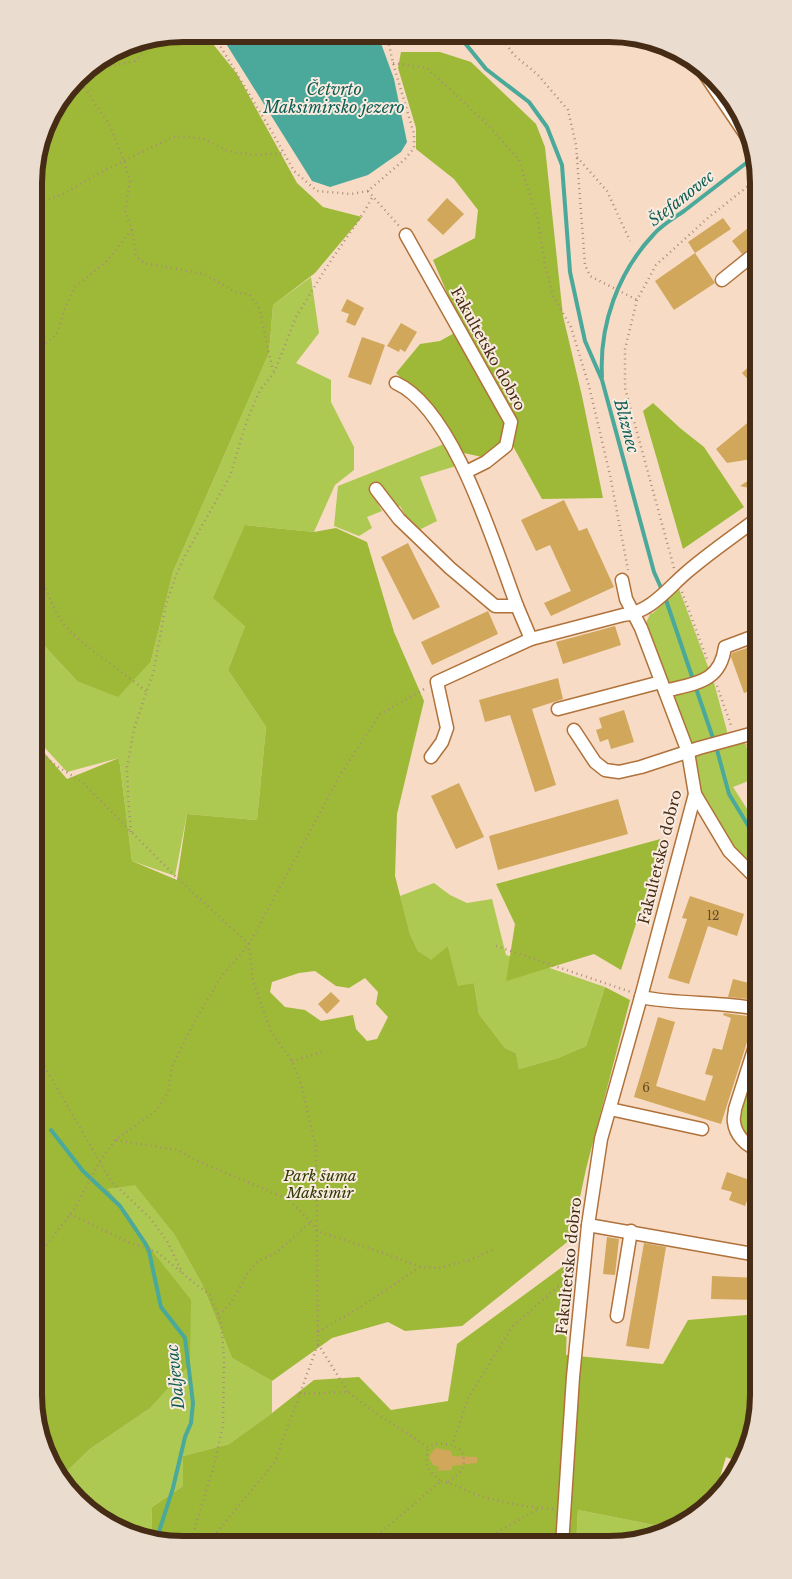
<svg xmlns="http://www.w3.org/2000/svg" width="792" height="1579" font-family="'Libre Baskerville',serif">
<rect width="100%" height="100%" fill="#f7dbc5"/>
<g fill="#aec952">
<polygon points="311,277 319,333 296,363 331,380 331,402 354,447 354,470 335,485 314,532 245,525 245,626 228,670 266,727 257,820 187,814 175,876 132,861 119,758 67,772 34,736 35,636 77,681 151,661 173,572 269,353 273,305"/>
<polygon points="444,444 456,466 420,477 437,521 415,532 400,506 393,508 381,484 370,488 382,511 367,517 372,528 359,536 334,526 338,486"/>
<polygon points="679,589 710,672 682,680 682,683 669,686 646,623 651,612 652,614"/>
<polygon points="713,679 727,731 726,736 724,735 697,742 691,746 672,693"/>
<polygon points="744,739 756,778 733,787 758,826 758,877 737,857 700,794 701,789 694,757"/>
<polygon points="434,883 450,895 467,903 492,899 506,955 544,966 605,987 586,1046 558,1058 519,1069 516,1053 505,1048 479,1014 474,983 458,987 448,946 431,961 418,951 410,934 400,896"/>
<polygon points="758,1059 758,1144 745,1136 738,1118"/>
<polygon points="135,1184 174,1234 202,1284 232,1358 272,1381 272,1413 229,1444 183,1456 183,1486 152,1507 151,1540 118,1530 85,1508 63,1475 90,1449 149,1409 157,1257 128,1213 108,1189"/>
<polygon points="578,1510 674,1529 656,1537 608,1545 576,1545"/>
</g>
<g fill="#9db937" fill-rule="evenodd">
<polygon points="184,34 205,34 237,74 297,183 323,207 362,217 315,273 273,305 269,353 173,572 151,661 118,697 77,681 35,636 35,165 49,117 85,71 127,45"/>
<polygon points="401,52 440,52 471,62 536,124 545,147 563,316 582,396 603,498 542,499 509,439 491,459 464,453 433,408 396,373 420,344 440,341 458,331 456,314 433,260 475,238 478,210 454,179 416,149 416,128 398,68"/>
<polygon points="653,403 680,428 704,447 744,507 683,549 643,411"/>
<path d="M 245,525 L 314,532 L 336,528 L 367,542 L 394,632 L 424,701 L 397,814 L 395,876 L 410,934 L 418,951 L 431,960 L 448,946 L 458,986 L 474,983 L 479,1014 L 505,1048 L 516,1053 L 519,1069 L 558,1058 L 586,1046 L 605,987 L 630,1000 L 586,1169 L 571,1239 L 462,1326 L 405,1331 L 388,1322 L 332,1338 L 272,1381 L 232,1358 L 202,1284 L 174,1234 L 135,1185 L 108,1189 L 128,1213 L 157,1257 L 191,1300 L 190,1364 L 149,1409 L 90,1449 L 63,1475 L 42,1443 L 34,1395 L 34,741 L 67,779 L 119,758 L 132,861 L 177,880 L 187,814 L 257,820 L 266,727 L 228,670 L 245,626 L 213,598 ZM 315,971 L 336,986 L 349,988 L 365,978 L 378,992 L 376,1004 L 388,1017 L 377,1039 L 367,1041 L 356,1029 L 353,1015 L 321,1021 L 305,1010 L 285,1007 L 270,992 L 272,982 L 299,973 Z"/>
<polygon points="664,838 621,970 594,954 506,981 515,924 496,884"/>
<path d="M 569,1262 L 566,1355 L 663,1364 L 688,1320 L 758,1314 C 758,1359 764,1422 741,1463 L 726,1457 L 713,1500 L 692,1520 L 674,1529 L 578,1510 L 576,1545 L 164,1544 L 151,1540 L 152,1507 L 183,1486 L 183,1456 L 229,1444 L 272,1413 L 314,1380 L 359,1377 L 391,1410 L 448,1401 L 457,1344 Z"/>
</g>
<polygon fill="#4aa99a" points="220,34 378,35 394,79 407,142 401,152 368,175 330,187 312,181"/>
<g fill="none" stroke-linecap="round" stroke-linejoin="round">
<g stroke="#4aa99a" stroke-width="4">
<polyline points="461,35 460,37 486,69 529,102 547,127 562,165 570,272 585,341 602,380 654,572 662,590"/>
<polyline points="408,41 460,37"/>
<path d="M 602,377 C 599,325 618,272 654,234 C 662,225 674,218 684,211 C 707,193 731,175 754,157"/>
<polyline points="665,597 717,750 729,794 758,842"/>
<polyline points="51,1130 83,1171 120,1206 145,1243 149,1251 161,1307 185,1338 193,1403 191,1423 185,1437 173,1488 156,1541"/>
</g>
</g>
<g fill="#d0a75b">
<polygon points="447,198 464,214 443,235 427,220"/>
<polygon points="723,218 731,229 695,253 688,242"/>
<polygon points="758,220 758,242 742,254 732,241"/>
<polygon points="695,253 715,283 674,310 655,281"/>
<polygon points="347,299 364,308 355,326 346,322 349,314 341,311"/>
<polygon points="401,323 417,332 405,352 400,349 399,352 387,346"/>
<polygon points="362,337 385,345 371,385 348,377"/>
<polygon points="758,358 758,391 742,373"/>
<polygon points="757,415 758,458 727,463 716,449"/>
<polygon points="758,474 758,490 740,486"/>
<polygon points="564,500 579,531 587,528 614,587 551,616 544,603 571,591 550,545 536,551 521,520"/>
<polygon points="408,543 440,607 413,620 381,557"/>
<polygon points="488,611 498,634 432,665 421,642"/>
<polygon points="615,626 621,645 563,664 556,642"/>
<polygon points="756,645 758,652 758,688 744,693 731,657 732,653"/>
<polygon points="558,678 563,699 532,709 556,785 535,792 510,715 485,722 479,700"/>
<polygon points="624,710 634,742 611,749 608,739 600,742 596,730 602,728 599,718"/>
<polygon points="758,740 758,773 757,774 746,744"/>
<polygon points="459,783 484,837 456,849 431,796"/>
<polygon points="618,799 628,834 498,870 489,836"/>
<polygon points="690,896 744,914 737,936 708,926 689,984 668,978 687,919 682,918"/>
<polygon points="733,979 753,984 748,999 728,997"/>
<polygon points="331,992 340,1001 327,1014 318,1004"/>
<polygon points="724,1013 755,1017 721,1124 634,1097 658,1017 675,1022 656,1086 705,1101 713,1076 705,1074 713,1048 722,1050 731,1018 723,1015"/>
<polygon points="727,1172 758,1183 758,1202 748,1198 745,1206 729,1200 732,1192 721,1189"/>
<polygon points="607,1237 619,1239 615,1275 603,1274"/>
<polygon points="644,1243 666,1247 649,1349 626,1346"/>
<polygon points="712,1276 758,1278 758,1300 711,1299"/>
<polygon points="436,1448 451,1451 452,1456 477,1457 477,1463 452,1466 452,1470 438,1471 439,1467 433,1465 429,1458 431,1453"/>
</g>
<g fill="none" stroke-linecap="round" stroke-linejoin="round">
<g stroke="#b0723a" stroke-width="15">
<g id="minor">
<polyline points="700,67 752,144"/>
<polyline points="406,235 511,422 506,446 486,462 466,472"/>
<polyline points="722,280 758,251"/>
<path d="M 396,383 C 454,409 495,548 517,606"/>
<polyline points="376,489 399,519 450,568 495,606 517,606 531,639"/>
<path d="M 665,691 C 695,683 720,683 725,647 L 749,638"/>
<polyline points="558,709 661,682"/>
<polyline points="574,730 595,762 605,770 619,772 641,767 699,748 754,733"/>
<path d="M 431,757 L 442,742 L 447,728 L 437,682 L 531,639 L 623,615 C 650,613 668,588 687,572 C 709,553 734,536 758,518"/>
<polyline points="695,794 729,851 758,880"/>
<path d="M 641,997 C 680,1005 719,1001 758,1009"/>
<polyline points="610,1109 702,1129"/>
<path d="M 758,1148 C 746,1148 735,1133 734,1122 C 733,1118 735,1113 735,1109 L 758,1037"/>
<polyline points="588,1225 758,1255"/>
<polyline points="617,1316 631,1231"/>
<polyline points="562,1545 573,1377 588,1225 601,1139 641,997 695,794 688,752 641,628 626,599 622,580"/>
</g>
</g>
<g stroke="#a98d77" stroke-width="2.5" stroke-dasharray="1 4" stroke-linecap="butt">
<polyline points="213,34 272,132 294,171 317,191 351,194 368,191 405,159 414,148 414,134 393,63 387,35"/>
<polyline points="500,36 514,55 538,75 568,110 576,145 585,265 590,276 637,300"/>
<polyline points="393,63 427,68 488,125 519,160 538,220 545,265 553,296 571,327 589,386 610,475 628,570"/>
<polyline points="85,71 135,61 155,40"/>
<polyline points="79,79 110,126 124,161 130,182 125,212 132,229 136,256 144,263 204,274 237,293 249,294 259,308 273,371"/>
<polyline points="577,157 607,191 630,241"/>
<polyline points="368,191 399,226"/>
<polyline points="35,205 65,193 99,173 175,136 204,139 226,150 238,153 258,155 284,153"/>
<polyline points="35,354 57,333 66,305 75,287 108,260 132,229"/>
<path d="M 35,545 C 39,571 51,614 71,632 C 94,654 122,671 147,692"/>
<polyline points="674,568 625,388 625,349 637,300 656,265 709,217 757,179"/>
<polyline points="682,592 707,659"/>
<polyline points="717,686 732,728"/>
<polyline points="131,832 128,796 127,767 131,746 134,729 154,670 166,604 177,573 186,554 230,476 246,423 260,390 274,373 296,317 326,268 364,212 373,196"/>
<polyline points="496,946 631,992"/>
<polyline points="34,1044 39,1057 111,1181 150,1218 167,1241 183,1274 210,1295 221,1321 224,1358 223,1425 214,1465 190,1544"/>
<polyline points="292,1061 322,1052"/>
<polyline points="116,1140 177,1150 200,1162 288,1199 311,1222 317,1231 392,1256 420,1267 438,1268 470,1260 494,1249"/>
<polyline points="70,1214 128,1242 157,1252 181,1272"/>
<polyline points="34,1261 75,1208 100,1161 115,1140 156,1111 168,1092 172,1067 192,1026 221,977 249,944 175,876 82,782 52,763 34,744"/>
<path d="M 218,1314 C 236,1305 241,1278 255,1264 C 261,1259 269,1257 275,1253 C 288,1243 299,1232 311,1222"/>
<polyline points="318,1332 359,1308 420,1267"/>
<polyline points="318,1344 348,1392"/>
<polyline points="299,1394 348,1392 373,1411 428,1447 439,1443 452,1445 469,1396 512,1327 564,1281 570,1278"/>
<path d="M 441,1481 C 456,1484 469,1493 484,1497 C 507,1504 530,1507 553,1509"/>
<path d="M 448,1482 C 461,1472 467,1469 462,1451 L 452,1445"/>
<polyline points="207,1544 275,1462 318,1344 316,1148 302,1087 292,1061 271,1032 253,981 249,944 342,772 380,714 426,688"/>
<path d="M 366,1545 L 441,1481 C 426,1470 425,1465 428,1447"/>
<polyline points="475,1545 538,1509"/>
</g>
<use href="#minor" stroke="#fff" stroke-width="12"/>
</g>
<g text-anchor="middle" stroke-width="4" stroke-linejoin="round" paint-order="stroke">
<g font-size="12" fill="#694b26">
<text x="713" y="920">12</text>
<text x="646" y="1092">6</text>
</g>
<g font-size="15" fill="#472c15" stroke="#f9ebe0">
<text transform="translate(488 349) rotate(61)" y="5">Fakultetsko dobro</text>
<text transform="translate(660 857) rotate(-76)" y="5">Fakultetsko dobro</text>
<text transform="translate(569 1266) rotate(-84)" y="5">Fakultetsko dobro</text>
</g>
<g font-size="15" font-style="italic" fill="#303a05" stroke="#f9ebe0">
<text x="320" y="1181">Park šuma<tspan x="320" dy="17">Maksimir</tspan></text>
</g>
<g font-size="16" font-style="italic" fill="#0e5e53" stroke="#f9ebe0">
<text x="334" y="95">Četvrto<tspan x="334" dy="18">Maksimirsko jezero</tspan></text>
<text transform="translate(681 198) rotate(-38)" y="6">Štefanovec</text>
<text transform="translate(627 426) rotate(75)" y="6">Bliznec</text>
<text transform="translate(175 1377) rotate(-96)" y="6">Daljevac</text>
</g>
</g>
<path d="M0 0H792V1579H0ZM183 42H609A141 141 0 0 1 750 183V1395A141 141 0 0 1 609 1536H183A141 141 0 0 1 42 1395V183A141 141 0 0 1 183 42Z" fill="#ebdcd0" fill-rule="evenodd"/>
<path fill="none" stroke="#472c15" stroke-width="6" d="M183 42H609A141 141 0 0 1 750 183V1395A141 141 0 0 1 609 1536H183A141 141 0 0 1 42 1395V183A141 141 0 0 1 183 42Z"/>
</svg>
